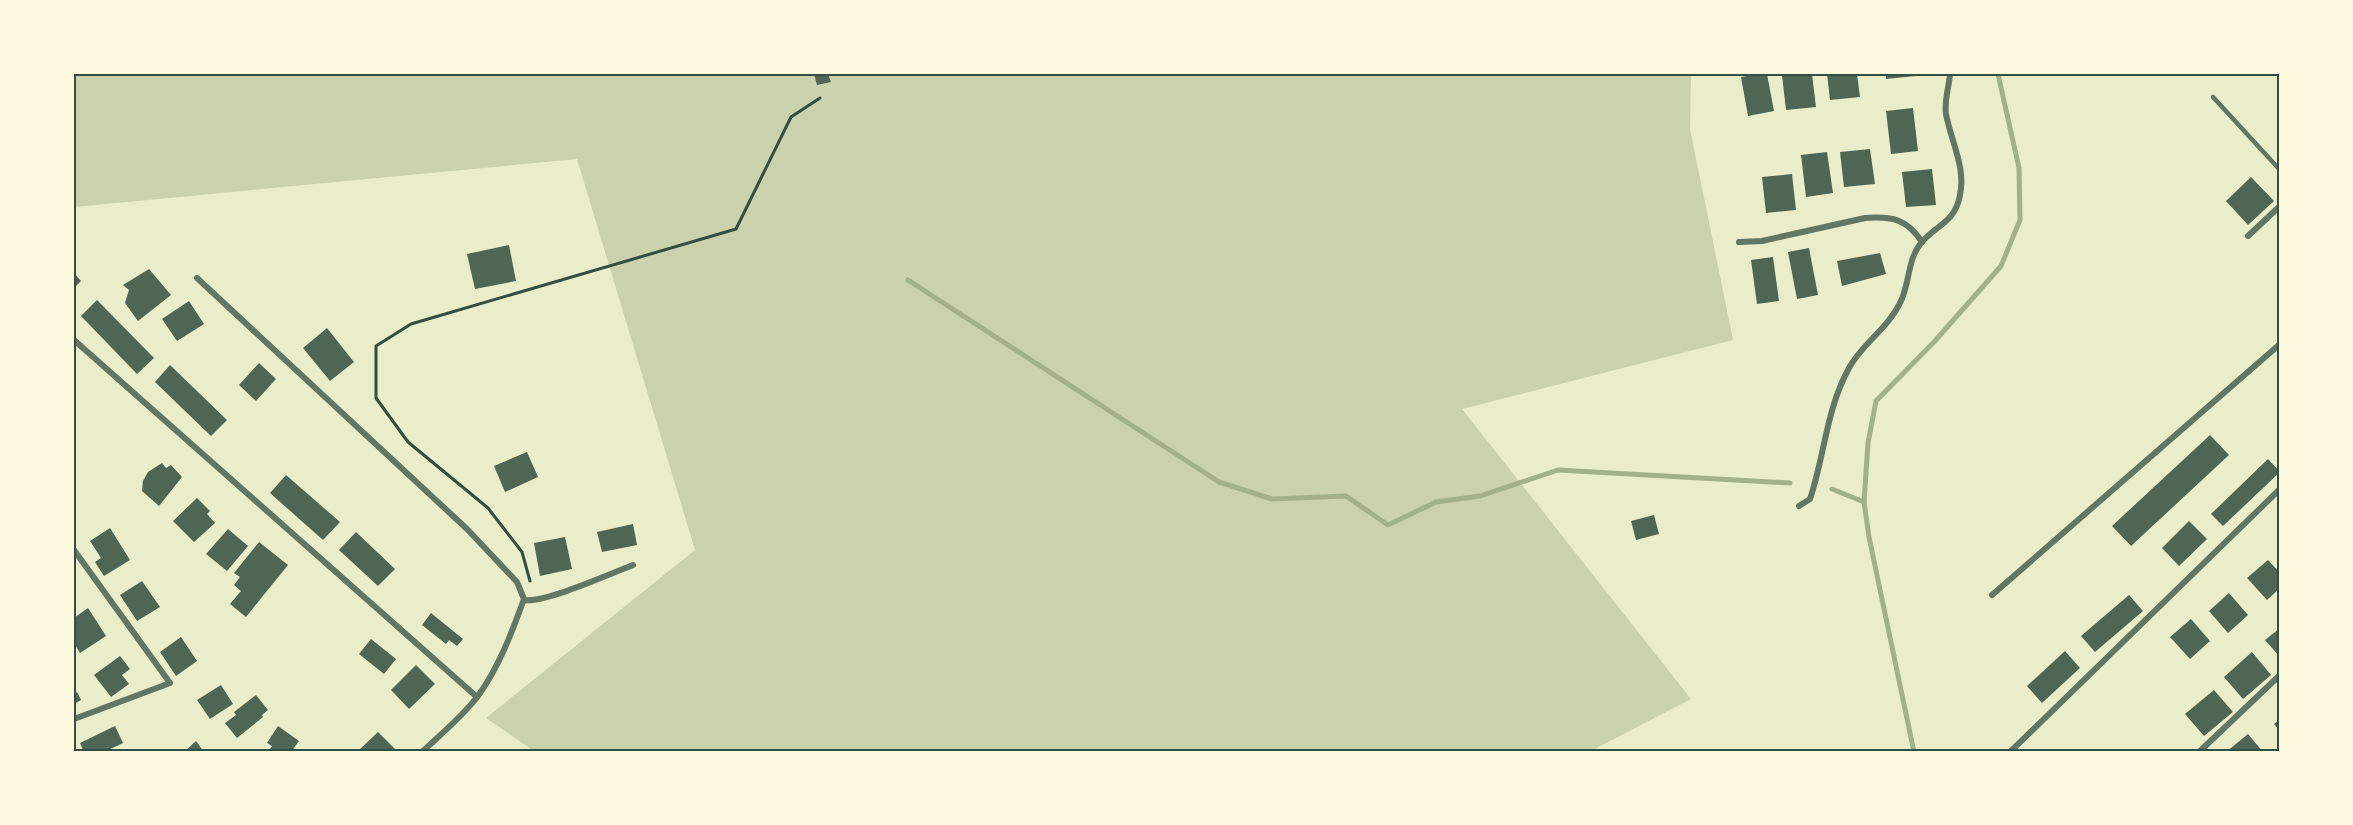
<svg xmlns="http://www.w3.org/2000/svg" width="2353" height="825" font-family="Literata,serif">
<rect width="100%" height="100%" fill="#e9edc9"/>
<polygon fill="#cad2ad" points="74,74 1691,74 1690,129 1733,340 1462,409 1691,699 1589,752 534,751 486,718 695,550 577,159 74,207"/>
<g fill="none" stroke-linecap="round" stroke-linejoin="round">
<g stroke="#a3b18a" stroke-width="5">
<polyline points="908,280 1219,482 1272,499 1346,496 1388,525 1436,502 1480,496 1558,470 1790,483"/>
<polyline points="1832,489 1864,502"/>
<polyline points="1914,752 1869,537 1864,502 1868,443 1876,401 1934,342 2001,266 2020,220 2019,168 1998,74"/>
</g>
</g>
<g fill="#4f6655">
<polygon points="814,74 828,74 831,82 817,85"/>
<polygon points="1758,74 1767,74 1774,111 1748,116 1741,77"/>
<polygon points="1812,74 1816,107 1786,110 1782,75"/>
<polygon points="1827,74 1857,74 1860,97 1830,100"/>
<polygon points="1886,74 1916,74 1916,76 1886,79"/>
<polygon points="1913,108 1918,151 1891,154 1886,111"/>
<polygon points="1870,149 1875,184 1844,187 1840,152"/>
<polygon points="1827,152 1833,193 1806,197 1801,155"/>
<polygon points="1932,169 1936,205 1906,207 1902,172"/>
<polygon points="1792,174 1796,210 1766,213 1762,177"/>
<polygon points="2251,177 2274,201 2248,225 2226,201"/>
<polygon points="509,245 516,281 475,289 467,254"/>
<polygon points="1809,248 1818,295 1797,299 1788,252"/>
<polygon points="1880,253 1886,274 1842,286 1837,261"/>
<polygon points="1773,257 1779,301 1757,304 1751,260"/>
<polygon points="149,269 171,295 138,321 125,303 129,290 123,285"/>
<polygon points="74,273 81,281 74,288"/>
<polygon points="97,300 154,358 137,374 81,316"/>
<polygon points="189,301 204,324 177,341 162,319"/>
<polygon points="327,328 354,362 330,381 303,348"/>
<polygon points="259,363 276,379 256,401 239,385"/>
<polygon points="170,365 227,420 211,436 155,382"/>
<polygon points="2210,435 2229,455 2131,546 2112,526"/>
<polygon points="527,452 538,477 505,492 494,466"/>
<polygon points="2268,459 2280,472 2223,526 2211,514"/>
<polygon points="162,463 166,468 171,465 182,477 159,506 142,491 143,481 148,472"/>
<polygon points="286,475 340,522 323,540 270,493"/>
<polygon points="197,498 210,511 207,514 215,523 194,542 173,521"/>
<polygon points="1654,515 1659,534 1636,540 1631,521"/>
<polygon points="2189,521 2207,539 2179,566 2162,548"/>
<polygon points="633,524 637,545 602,552 597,532"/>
<polygon points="110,528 130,560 104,576 95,562 101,558 90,541"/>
<polygon points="228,529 248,546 227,571 206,554"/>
<polygon points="356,532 395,569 378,586 339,550"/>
<polygon points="565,537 572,569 540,576 534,543"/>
<polygon points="259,542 288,565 246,617 230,604 241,591 234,585 240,577 234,573"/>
<polygon points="2268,560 2280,573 2280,588 2267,600 2247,578"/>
<polygon points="142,581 160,607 137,621 120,595"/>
<polygon points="2229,593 2248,615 2228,633 2209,611"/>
<polygon points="2129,595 2143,611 2095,652 2081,636"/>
<polygon points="88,608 106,636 80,653 74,643 74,618"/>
<polygon points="431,613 463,639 457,646 449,640 446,644 422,625"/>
<polygon points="2191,619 2210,641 2190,659 2170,637"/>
<polygon points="2280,628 2280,657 2265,640"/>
<polygon points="181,637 197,661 176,676 160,652"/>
<polygon points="371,639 396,659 384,674 359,654"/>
<polygon points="2065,651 2080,668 2042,703 2027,686"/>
<polygon points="2252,652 2271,675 2243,699 2224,677"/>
<polygon points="120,656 130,669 122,675 129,684 111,697 94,675"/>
<polygon points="416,665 435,684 409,709 391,690"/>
<polygon points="221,685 233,704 210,719 197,700"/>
<polygon points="2214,690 2233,712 2204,736 2185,714"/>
<polygon points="77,692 81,700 74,704 74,694"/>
<polygon points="256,695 268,710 262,715 263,717 237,738 225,723 236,715 234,712"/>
<polygon points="2280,719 2280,731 2274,724"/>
<polygon points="115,726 123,743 104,752 84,752 80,743"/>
<polygon points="278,726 299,741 291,752 268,752 272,746 267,743"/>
<polygon points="378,732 396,750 395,752 357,752"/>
<polygon points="2248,734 2263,752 2226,752"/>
<polygon points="196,741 204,752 184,752"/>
</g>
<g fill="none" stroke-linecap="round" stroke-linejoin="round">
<polyline stroke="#344e41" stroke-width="3" points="530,581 522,552 488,508 408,442 376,398 376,346 411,324 736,229 791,117 820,98"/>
<polyline stroke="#617663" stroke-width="4.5" points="2213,97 2280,170"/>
<g stroke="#617663" stroke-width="6">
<polyline points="2248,236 2280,206"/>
<path d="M 1739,242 L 1762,241 L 1865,218 C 1892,216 1907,219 1922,242"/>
<path d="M 197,278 L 467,529 L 517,582 L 524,599 C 512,632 499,667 478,696 C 462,717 441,734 422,752"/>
<polyline points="74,340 477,697"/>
<path d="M 1799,506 L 1810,499 C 1825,454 1826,410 1849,368 C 1862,344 1888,328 1900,303 C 1910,284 1907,260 1921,243 C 1936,225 1955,223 1960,195 C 1966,168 1951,141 1946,114 C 1944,101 1949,87 1950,74"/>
<polyline points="74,550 170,683 74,719"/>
<polyline points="1992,595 2280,344"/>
<path d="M 524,600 C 545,603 610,574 633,565"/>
<polyline points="2010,752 2280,489"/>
<polyline points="2199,752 2280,675"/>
</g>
</g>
<rect width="2353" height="825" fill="none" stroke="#fefae0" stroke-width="150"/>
<rect x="75" y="75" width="2203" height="675" fill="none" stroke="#344e41" stroke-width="2"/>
</svg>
